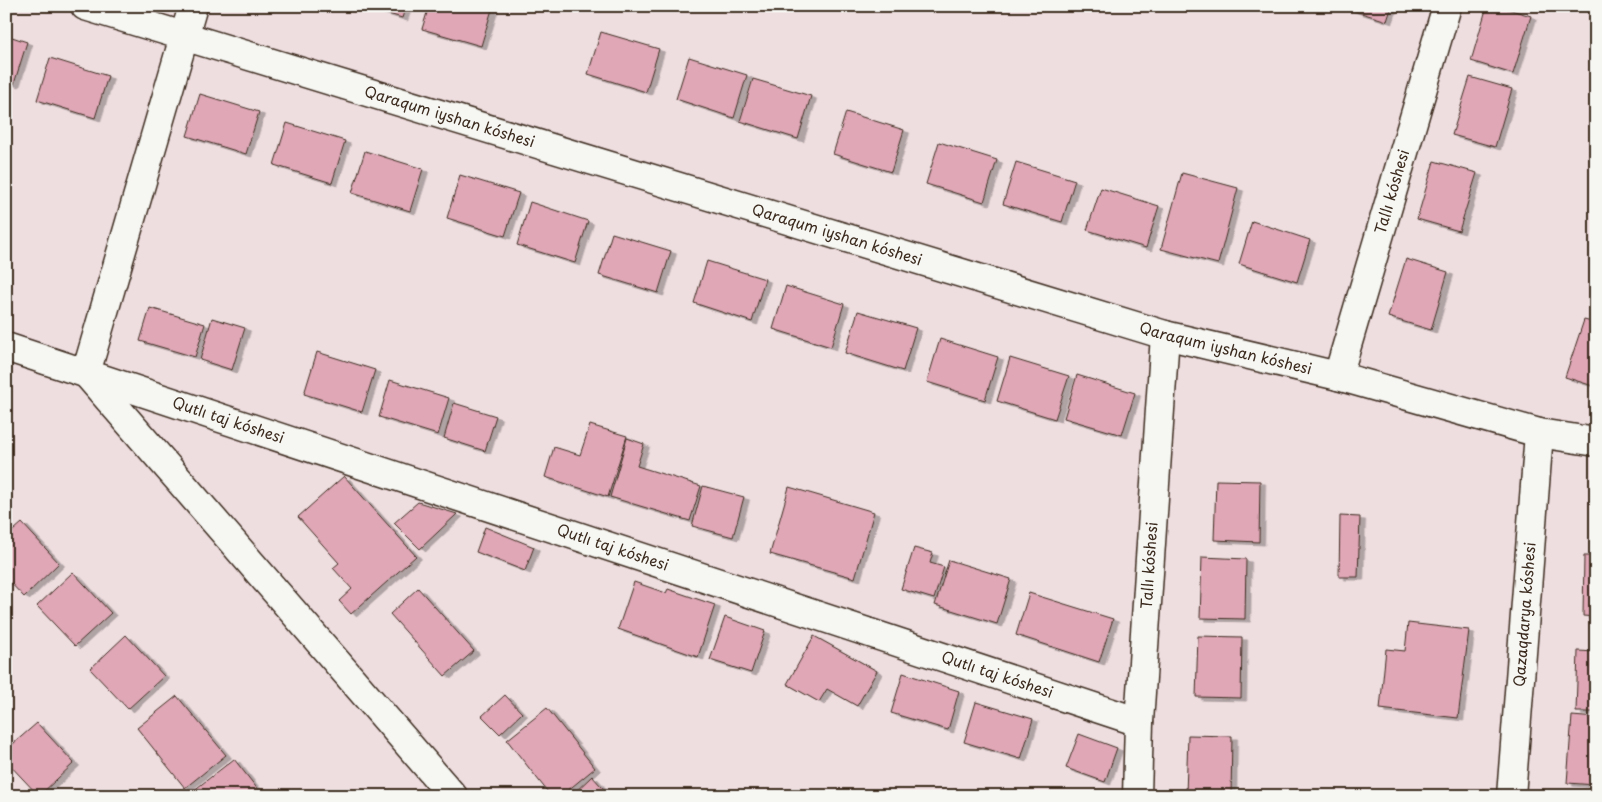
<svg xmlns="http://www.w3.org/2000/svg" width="1602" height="802" font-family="'Playpen Sans',sans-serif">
<defs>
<filter id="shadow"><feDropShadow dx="5.5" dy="3" stdDeviation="0" flood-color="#0004"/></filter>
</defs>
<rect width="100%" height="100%" fill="#efdee0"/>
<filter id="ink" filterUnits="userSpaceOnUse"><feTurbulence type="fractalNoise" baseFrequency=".02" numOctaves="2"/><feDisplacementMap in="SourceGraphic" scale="10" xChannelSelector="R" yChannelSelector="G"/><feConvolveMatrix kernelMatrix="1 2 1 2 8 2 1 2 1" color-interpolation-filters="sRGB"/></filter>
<g filter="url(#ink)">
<g fill="#e0a7b7" stroke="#3b2a1e" filter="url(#shadow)">
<polygon points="362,6 406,6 402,18"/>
<polygon points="429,6 493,6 481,46 422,29"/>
<polygon points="1339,6 1392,6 1387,21"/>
<polygon points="1487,6 1498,6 1531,16 1513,74 1471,61"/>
<polygon points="601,32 659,49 646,92 588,74"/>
<polygon points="6,35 27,42 14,84 6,82"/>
<polygon points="689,57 747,75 734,118 676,99"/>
<polygon points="50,58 108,76 95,118 37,100"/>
<polygon points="1470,77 1512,89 1495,147 1452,135"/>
<polygon points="753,79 811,96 798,139 740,121"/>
<polygon points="200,94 259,112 246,154 187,136"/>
<polygon points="846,112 904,130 891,172 833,154"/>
<polygon points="287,123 345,141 332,183 274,165"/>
<polygon points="939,142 997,160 984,202 926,184"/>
<polygon points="365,151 423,169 410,211 352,193"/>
<polygon points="1434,161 1477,173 1459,231 1417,219"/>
<polygon points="1016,162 1075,180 1062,222 1003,204"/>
<polygon points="1182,173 1238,188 1218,264 1161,249"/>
<polygon points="460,175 519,193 505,236 447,218"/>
<polygon points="1101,188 1159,206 1146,248 1087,230"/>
<polygon points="530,202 588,221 575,263 517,245"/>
<polygon points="1252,221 1310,240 1297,282 1239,264"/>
<polygon points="612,233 671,251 658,293 599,275"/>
<polygon points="1406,259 1448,272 1431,330 1388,317"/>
<polygon points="707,261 765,279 752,322 694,303"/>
<polygon points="786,286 844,304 831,347 773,329"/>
<polygon points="150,308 205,324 195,357 140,341"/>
<polygon points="858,311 916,328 903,371 845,353"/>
<polygon points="212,318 245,328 232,370 200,360"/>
<polygon points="1584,320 1596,323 1596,387 1565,377"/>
<polygon points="940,339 998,357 985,400 927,382"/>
<polygon points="317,352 375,370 362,412 304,394"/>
<polygon points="1010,358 1069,376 1055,419 997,401"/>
<polygon points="1077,375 1135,393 1122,435 1064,418"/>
<polygon points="390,380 449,398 438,435 379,417"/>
<polygon points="454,403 496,416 485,451 444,438"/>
<polygon points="590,425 627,436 608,497 545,477 554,447 580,455"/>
<polygon points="627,438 644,444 637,466 701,486 690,521 610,497"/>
<polygon points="344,476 416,556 351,614 339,601 352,589 333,568 339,563 298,517"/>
<polygon points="1216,480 1260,481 1259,542 1214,540"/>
<polygon points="703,486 744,497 733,537 692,526"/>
<polygon points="789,487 874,512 855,578 770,554"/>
<polygon points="418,502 457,514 420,549 394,523"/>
<polygon points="1340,516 1360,517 1358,577 1339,577"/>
<polygon points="22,523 59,563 24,597 6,578 6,537"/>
<polygon points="485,527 534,547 525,571 476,552"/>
<polygon points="914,548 933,553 930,563 944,567 934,599 901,589"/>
<polygon points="1584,556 1596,556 1596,617 1583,616"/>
<polygon points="1202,557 1246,559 1245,619 1200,618"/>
<polygon points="949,560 1011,579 997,624 935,605"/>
<polygon points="73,572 111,613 75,646 37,606"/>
<polygon points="634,582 666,593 668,589 715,605 698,657 618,629"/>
<polygon points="418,588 474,651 445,676 390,614"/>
<polygon points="1029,593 1113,619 1099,662 1016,635"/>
<polygon points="725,617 765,631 751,673 710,660"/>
<polygon points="1408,623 1469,630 1458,718 1380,709 1386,649 1405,651"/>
<polygon points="126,635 164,676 128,709 90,669"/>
<polygon points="814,636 877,671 857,706 827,689 819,702 787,684"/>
<polygon points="1198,636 1242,637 1241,698 1196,697"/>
<polygon points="1578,651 1596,652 1596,712 1576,712"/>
<polygon points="903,673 959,691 948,730 891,713"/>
<polygon points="505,695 522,713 500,734 482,716"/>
<polygon points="177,696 226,755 185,788 137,728"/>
<polygon points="976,702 1033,719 1021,759 964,742"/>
<polygon points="547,708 595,768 561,796 551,796 507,740"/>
<polygon points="1572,716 1596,718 1596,785 1567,783"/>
<polygon points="37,723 74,763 39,796 6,761 6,750"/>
<polygon points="1079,734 1117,748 1105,782 1066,768"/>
<polygon points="1188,735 1232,736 1231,796 1186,795"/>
<polygon points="234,759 263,796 197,796 193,791"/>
<polygon points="592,776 610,796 571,796"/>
</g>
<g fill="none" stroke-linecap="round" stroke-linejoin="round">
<g stroke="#3b2a1e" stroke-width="31">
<g id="minor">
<path id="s1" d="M 85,6 L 1165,335 L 1338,376 L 1539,433 L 1596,442"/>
<polyline points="193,6 86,373 453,796"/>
<path id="s2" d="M 6,347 L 1139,722"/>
<path id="s3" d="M 1338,376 L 1447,6"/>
<path id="s4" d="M 1137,796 L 1139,722 L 1165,335"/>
<path id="s5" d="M 1511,796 L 1539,433"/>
</g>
</g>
<use href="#minor" stroke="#f6f6f2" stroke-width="28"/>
</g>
</g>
<g text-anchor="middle" stroke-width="4" stroke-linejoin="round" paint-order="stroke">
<g font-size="15" fill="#3b2a1e" stroke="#f6f6f2">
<text dy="5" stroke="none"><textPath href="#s1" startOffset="381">Qaraqum iyshan kóshesi</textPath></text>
<text dy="5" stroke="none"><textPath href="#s3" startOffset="192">Tallı kóshesi</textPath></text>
<text dy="5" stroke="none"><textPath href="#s1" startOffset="786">Qaraqum iyshan kóshesi</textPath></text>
<text dy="5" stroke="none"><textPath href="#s1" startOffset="1191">Qaraqum iyshan kóshesi</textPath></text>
<text dy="5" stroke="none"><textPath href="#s2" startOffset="234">Qutlı taj kóshesi</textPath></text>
<text dy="5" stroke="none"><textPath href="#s2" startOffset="639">Qutlı taj kóshesi</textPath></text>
<text dy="5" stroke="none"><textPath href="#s4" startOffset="231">Tallı kóshesi</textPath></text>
<text dy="5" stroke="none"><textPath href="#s5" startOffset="182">Qazaqdarya kóshesi</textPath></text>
<text dy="5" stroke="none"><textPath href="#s2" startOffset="1044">Qutlı taj kóshesi</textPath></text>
</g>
</g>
<rect width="1602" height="802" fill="none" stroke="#f6f6f2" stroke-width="25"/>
<rect x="12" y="12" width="1577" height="777" fill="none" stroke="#3b2a1e" stroke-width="2" filter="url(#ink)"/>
</svg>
